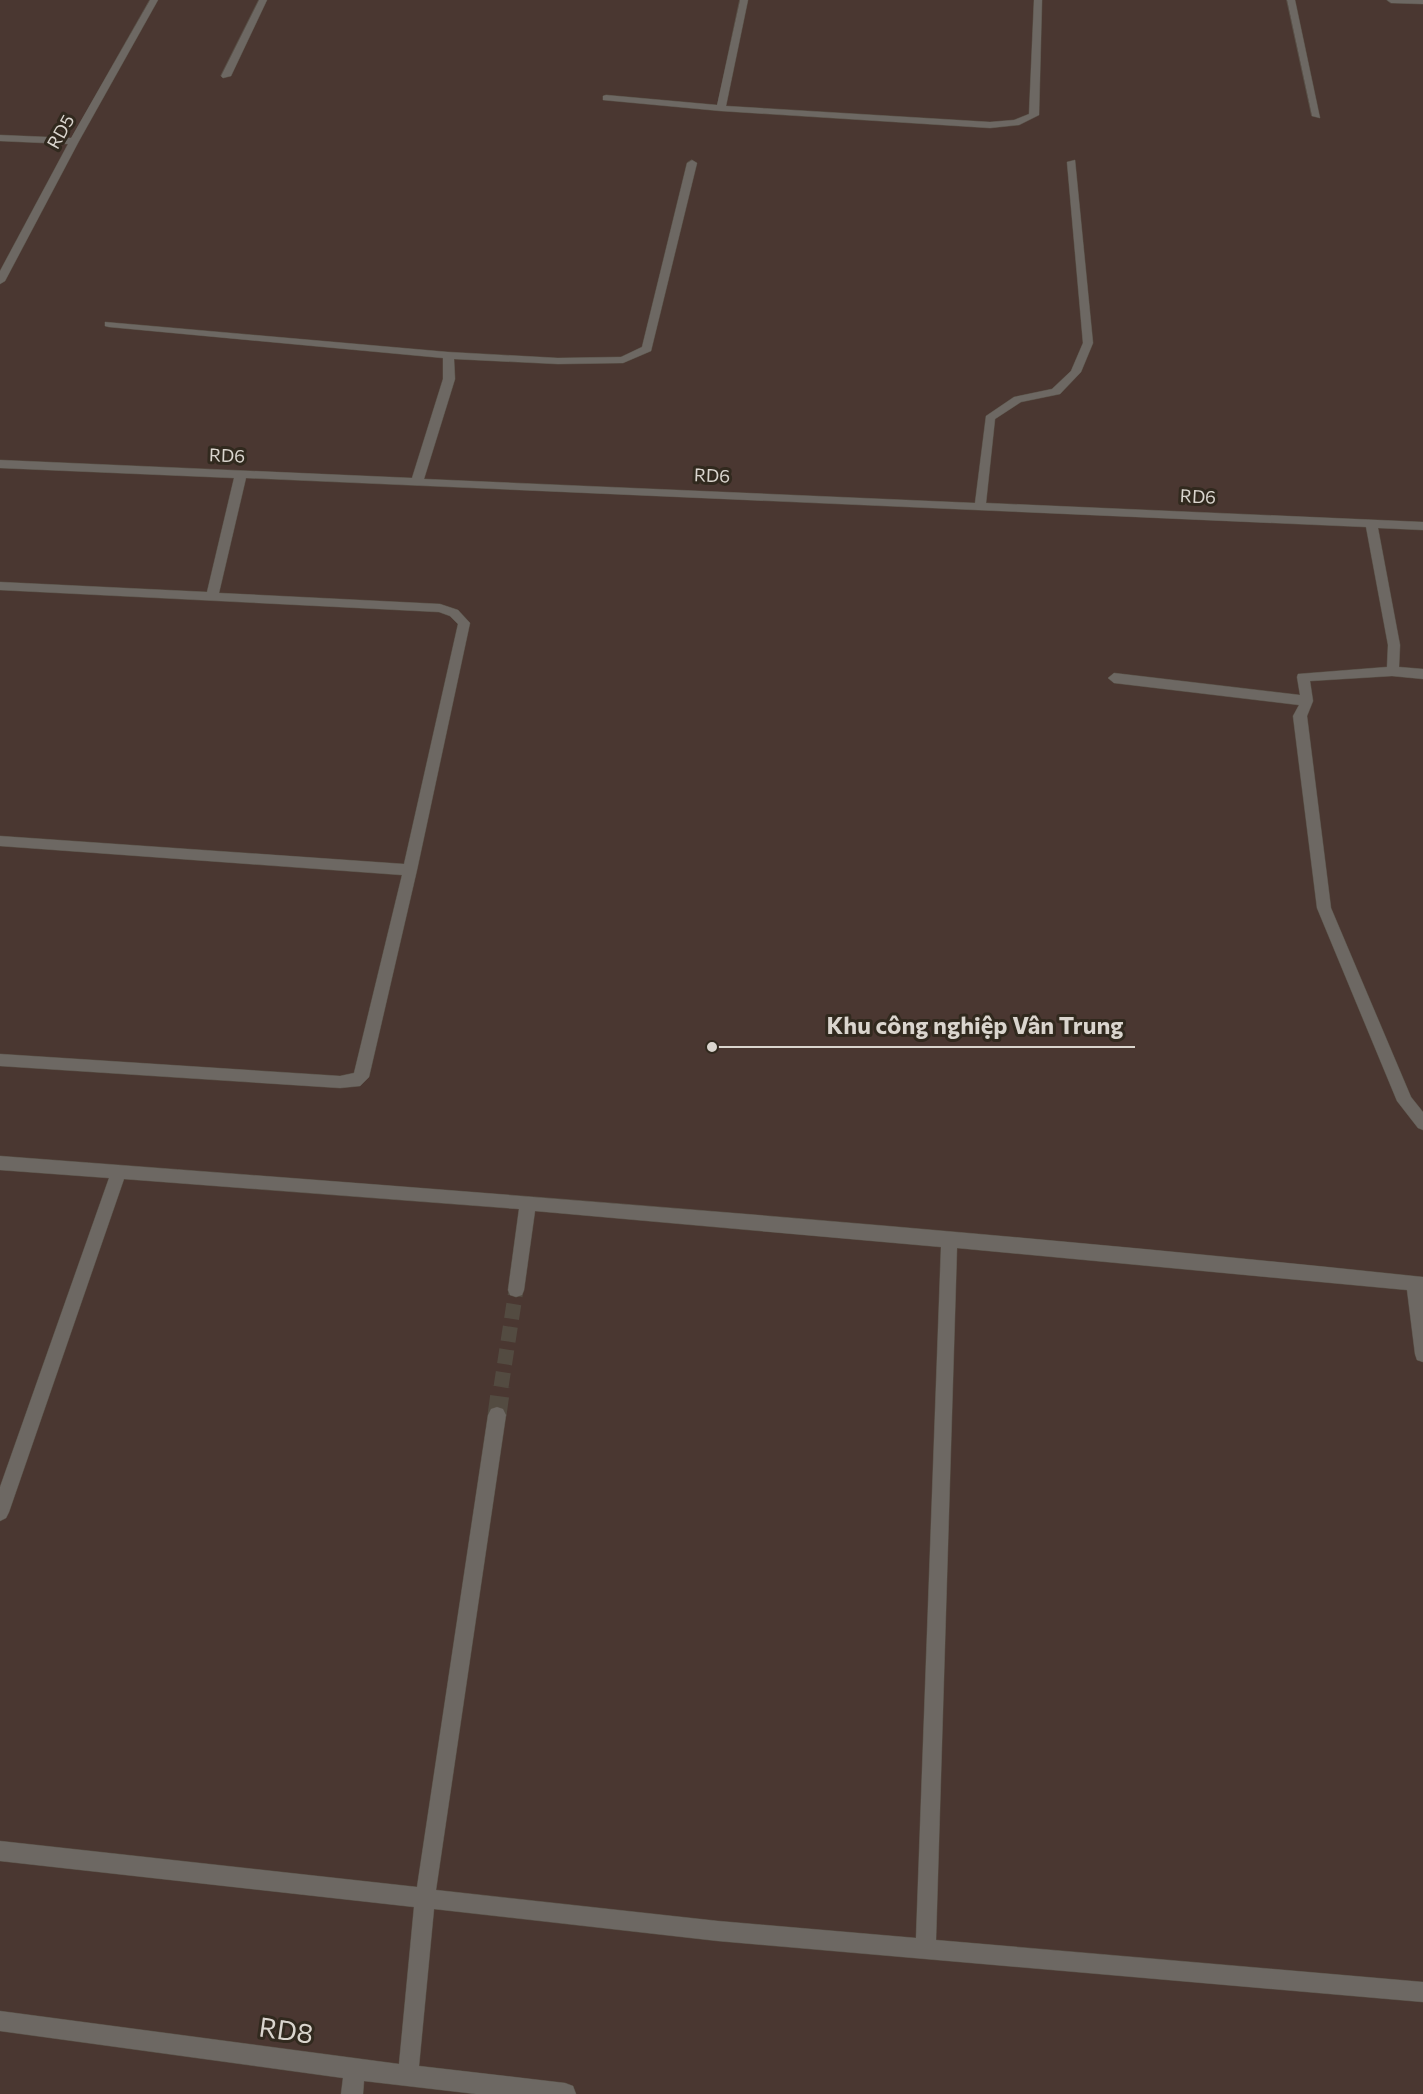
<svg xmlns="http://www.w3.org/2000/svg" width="1423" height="2094" font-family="Commissioner,sans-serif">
<rect width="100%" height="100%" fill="#3b3328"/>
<rect fill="#4a3731" x="0" y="0" width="1423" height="2094"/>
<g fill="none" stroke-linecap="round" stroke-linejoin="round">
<polyline stroke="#534b41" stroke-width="15" stroke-dasharray="15 8" stroke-linecap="butt" points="501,1387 516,1290"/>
<polyline stroke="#534b41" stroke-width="19" stroke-dasharray="19 10" stroke-linecap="butt" points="497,1415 501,1386"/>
<g stroke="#585046" stroke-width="1">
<g id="minor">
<polygon points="150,0 158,0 79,141 5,281 0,284 0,271 68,144 0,141 0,135 71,138"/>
<polygon points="259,0 267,0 231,76 223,78 221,76"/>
<polygon points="740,0 748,0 726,106 990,122 1014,120 1029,114 1034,0 1042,0 1039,115 1019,125 990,128 721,111 603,100 603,96 606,95 717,105"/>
<polygon points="1287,0 1295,0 1320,118 1312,116"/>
<polygon points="1387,0 1423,0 1423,4 1391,3"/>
<polygon points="692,160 697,163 651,351 623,363 558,364 454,359 455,379 424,479 975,503 986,416 1014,397 1052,389 1071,371 1083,343 1067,162 1075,160 1093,343 1081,372 1060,394 1021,402 995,419 986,503 1423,522 1423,530 1378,528 1400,645 1399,667 1423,669 1423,679 1392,676 1310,681 1313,701 1307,716 1331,908 1411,1097 1423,1112 1423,1130 1418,1128 1397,1101 1317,908 1293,716 1299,705 1114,683 1108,678 1114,673 1300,695 1297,677 1298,674 1387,667 1388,645 1366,527 246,478 219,593 440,604 458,610 470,623 417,870 369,1077 360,1086 340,1088 0,1066 0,1054 340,1076 354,1073 402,875 0,846 0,836 404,864 458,624 450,616 439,612 0,590 0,582 207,592 234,478 0,468 0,460 412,478 443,379 443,358 109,327 105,326 105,322 448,352 558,358 621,357 642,347 687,163"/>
<path d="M 0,1156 C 474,1192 950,1227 1423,1277 L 1423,1362 L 1417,1360 L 1415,1354 L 1407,1290 L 957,1248 L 936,1940 L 1423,1982 L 1423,2002 L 718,1941 L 434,1909 L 419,2066 L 565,2083 L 573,2086 L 576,2094 L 476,2094 L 364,2081 L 363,2094 L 341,2094 L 343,2078 L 0,2031 L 0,2011 L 399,2064 L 414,1907 L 0,1861 L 0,1841 L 417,1887 L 488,1415 L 491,1409 L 497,1407 L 503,1409 L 506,1415 L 436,1890 L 718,1921 L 916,1938 L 941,1247 L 535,1211 L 524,1290 L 522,1295 L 516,1297 L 510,1295 L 508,1290 L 519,1209 L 124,1179 L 9,1512 L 6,1518 L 0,1521 L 0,1487 L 109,1178 L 0,1170 Z"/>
</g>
</g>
<use href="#minor" fill="#6d6863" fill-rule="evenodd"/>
</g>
<g text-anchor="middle" stroke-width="6" stroke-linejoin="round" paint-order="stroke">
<g font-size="18" fill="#dad5ce" stroke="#31291e">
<text transform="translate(61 132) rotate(-61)" y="6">RD5</text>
<text transform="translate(227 456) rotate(2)" y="6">RD6</text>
<text transform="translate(712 476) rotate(2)" y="6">RD6</text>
<text transform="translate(1198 497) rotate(3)" y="6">RD6</text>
</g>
<g font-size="27" fill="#dad5ce" stroke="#31291e">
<text transform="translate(286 2031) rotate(8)" y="9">RD8</text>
</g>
</g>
<path fill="none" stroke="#dad5ce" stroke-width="2" d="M712 1047L814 1047H1135"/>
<circle fill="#dad5ce" stroke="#31291e" stroke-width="2" cx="712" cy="1047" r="6"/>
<g font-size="24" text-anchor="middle" font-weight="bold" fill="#dad5ce" stroke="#31291e" stroke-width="6" stroke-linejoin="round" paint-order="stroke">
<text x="975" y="1034">Khu công nghiệp Vân Trung</text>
</g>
</svg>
